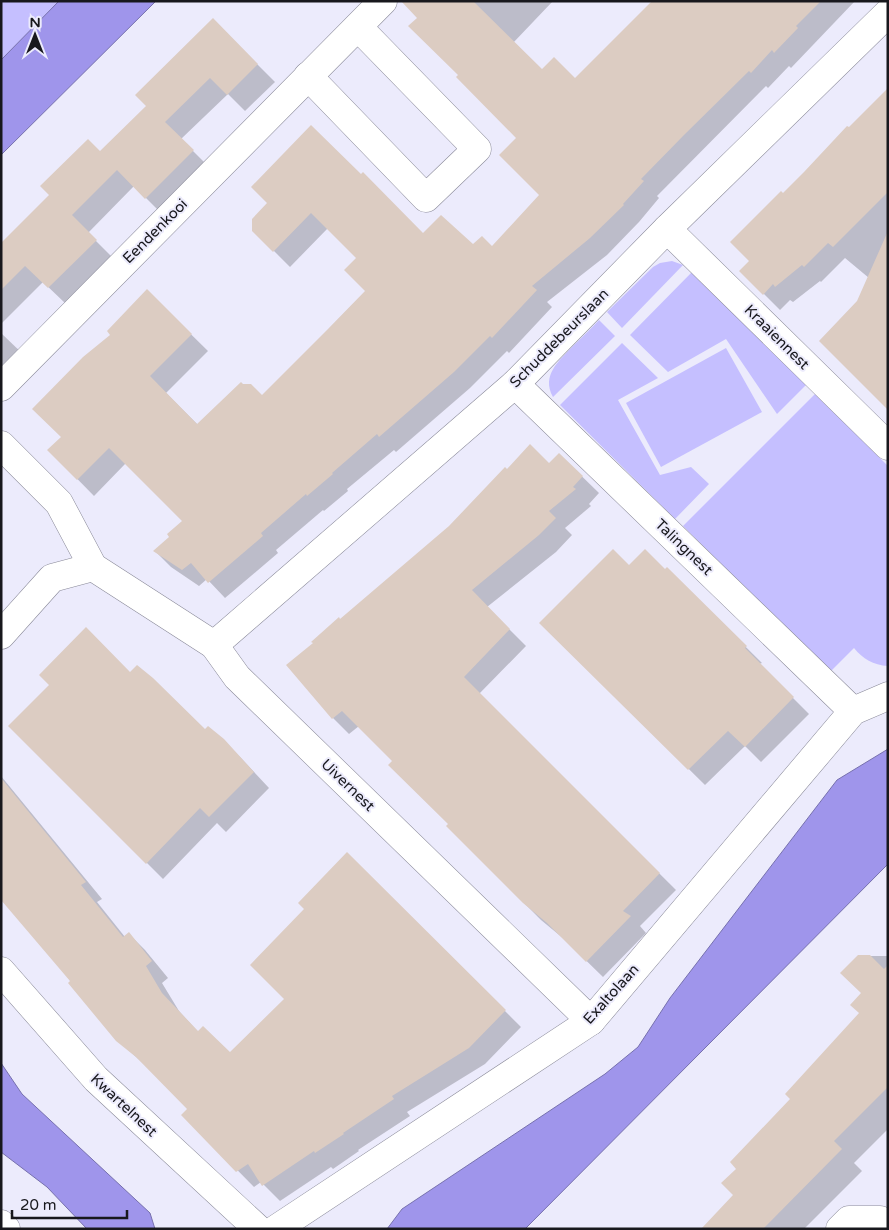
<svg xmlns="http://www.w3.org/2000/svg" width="889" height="1230" font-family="'Varela Round',sans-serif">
<rect width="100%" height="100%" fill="#ecebfc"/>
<g fill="#c5bfff">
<polygon points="1,1 59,1 1,60"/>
<polygon points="672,261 683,265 622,328 607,312 653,267 660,263"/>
<polygon points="692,272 806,385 777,414 726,339 668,372 630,335"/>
<path d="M 599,320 L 615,336 L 553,397 C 541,375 559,361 573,346 C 582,337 591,329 599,320 Z"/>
<polygon points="622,343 658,378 618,400 660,475 691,467 709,484 675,519 560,405"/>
<polygon points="726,348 762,412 661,467 626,403"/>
<path d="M 815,394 L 888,466 L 888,666 C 873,665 863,659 854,648 L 830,672 L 683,526 Z"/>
</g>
<g fill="#9f95eb" stroke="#7670ad">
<polygon points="59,1 156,1 1,155 1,60"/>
<polygon points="888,749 888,864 525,1229 387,1229 402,1209 605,1074 638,1047 670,998 837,780"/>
<polygon points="1,1063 22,1094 150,1213 155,1229 87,1229 47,1187 1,1152"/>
</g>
<g fill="#0003">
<polygon points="435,1 553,1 513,43 542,71 575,79 653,1 855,1 791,68 789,66 768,88 766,86 657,196 659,198 639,222 607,255 547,302 552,307 509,353 507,351 470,388 396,452 394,450 347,489 348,491 324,511 323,510 276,550 278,553 225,598 207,579 199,586 171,567 155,551 171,537 184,522 126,463 94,496 49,450 62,437 112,335 147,291 208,351 166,393 198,425 262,397 366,291 358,258 328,228 290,267 253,230 269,203 473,246 492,248 541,195 518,138 459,75"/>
<polygon points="213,20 275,82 245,111 228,94 181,139 210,168 163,215 134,186 88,233 113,258 66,304 43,282 1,324 1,241 3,243 100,153 147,106"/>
<polygon points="888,89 888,408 858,302 869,278 845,258 821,282 820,281 793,302 790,300 780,310 741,271 750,261 783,195"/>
<polygon points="1,333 26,357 1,385"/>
<polygon points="559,454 599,493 589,504 591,506 565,528 572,535 556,552 487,607 526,646 479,694 676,890 640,926 646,933 603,977 564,939 541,920 448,826 450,824 394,761 359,726 349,734 333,718 340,620 450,527 507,471 549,465"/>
<polygon points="629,567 665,571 667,569 762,663 759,664 809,714 761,762 745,746 705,785 541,623"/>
<polygon points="130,673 240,757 269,788 226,832 217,823 163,879 10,726"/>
<polygon points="1,776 102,899 97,902 125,937 129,934 145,950 168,978 162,983 179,1011 198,1032 230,1054 285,999 306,909 347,854 521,1027 485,1064 407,1112 410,1116 358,1150 359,1151 333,1169 331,1167 280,1201 261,1182 254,1187 183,1115 189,1109 153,1072 117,1040 71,982 1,880"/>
<polygon points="858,956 888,956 888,1129 854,1163 862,1171 804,1229 702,1229 735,1195 738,1169 861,1014 863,993"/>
</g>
<g fill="#dcccc2">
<polygon points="401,1 473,1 542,69 554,57 575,78 652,1 821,1 796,26 798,28 774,53 772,50 751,73 749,71 684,135 641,179 644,181 623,204 624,205 590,238 532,286 537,290 492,338 490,336 454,372 379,437 377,434 332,473 333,474 307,496 306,494 261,533 263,536 208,583 191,563 182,570 153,551 169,537 167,534 182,521 109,448 77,480 47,450 61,437 32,409 83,357 110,335 107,331 147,289 192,334 150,376 197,424 241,382 243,384 251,384 262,395 328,329 365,291 344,270 356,258 311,213 273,252 252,231 252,219 267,203 251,187 311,125 361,174 363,172 423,233 441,215 473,244 482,236 492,246 539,195 499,155 516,138 456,77 458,75 408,26 417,18"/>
<polygon points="213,18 258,64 227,95 210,78 165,122 194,150 145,199 117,170 72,215 97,240 48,288 25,266 1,290 1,243 49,195 40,186 88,139 100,151 146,106 135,95"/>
<polygon points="888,88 888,192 833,247 828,243 804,267 802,265 775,287 773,284 763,295 739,271 749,261 730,242 781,191 783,193 804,172 847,126 849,127"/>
<polygon points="888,231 888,410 819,341 857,301"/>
<polygon points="530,444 549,463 559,453 583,476 573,487 576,489 549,511 556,518 539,535 472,590 510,629 464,677 660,873 623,911 631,916 586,962 547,923 523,903 446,826 448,824 388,765 392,761 342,711 332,719 286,665 313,643 311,642 339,617 340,619 449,526 505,467 507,469"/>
<polygon points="613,549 629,565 645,549 665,569 667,567 747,646 745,648 794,697 745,747 728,731 688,770 539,623"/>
<polygon points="86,627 130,672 137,665 153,678 205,729 208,726 224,739 254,772 209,817 200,808 146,864 8,726 49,685 39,675"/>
<polygon points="1,778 86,882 81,885 123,937 129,932 152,961 146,966 162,993 198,1031 203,1026 230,1052 284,999 250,965 304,909 298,903 347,852 506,1010 469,1048 392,1096 394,1099 343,1133 344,1134 315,1153 314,1151 262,1186 248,1164 236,1172 181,1115 187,1109 136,1057 116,1041 68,983 70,981 1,900"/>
<polygon points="858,955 870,955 884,969 888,965 888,1087 834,1141 842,1149 763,1229 701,1229 733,1195 721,1183 736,1169 730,1162 790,1099 785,1094 859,1013 850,1005 861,993 840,973"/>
</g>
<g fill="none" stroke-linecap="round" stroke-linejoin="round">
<g stroke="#898998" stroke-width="29">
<g id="street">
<polyline points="308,76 426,198 477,149 358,27"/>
<polyline points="667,229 888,446"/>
<polyline points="515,384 853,711"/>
<polyline points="1,387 383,1"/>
<polyline points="1,445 59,503 93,567 214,645 237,677 591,1021"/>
<polyline points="1,635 52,578 93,567"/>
<polyline points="214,645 515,384 667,229 888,13"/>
<polyline points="1,971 96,1079 258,1229"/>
<polyline points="1,1224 6,1229"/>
<polyline points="276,1229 591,1021 853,711 888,696"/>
<polyline points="840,1229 849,1220 880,1220"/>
</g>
</g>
<use href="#street" stroke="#fff" stroke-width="28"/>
</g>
<g text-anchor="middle" stroke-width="4" stroke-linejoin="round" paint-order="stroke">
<g font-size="15" fill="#18181d" stroke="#ecebfc">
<text transform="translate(155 231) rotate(-45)" y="5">Eendenkooi</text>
<text transform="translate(777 337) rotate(45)" y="5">Kraaiennest</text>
<text transform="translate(559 338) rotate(-45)" y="5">Schuddebeurslaan</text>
<text transform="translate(684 547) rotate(44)" y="5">Talingnest</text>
<text transform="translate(348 785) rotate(44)" y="5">Uivernest</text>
<text transform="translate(611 994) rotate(-48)" y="5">Exaltolaan</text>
<text transform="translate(124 1105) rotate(43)" y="5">Kwartelnest</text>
</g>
</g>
<rect width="889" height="1230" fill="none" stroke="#18181d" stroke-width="5"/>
<g transform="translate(35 35)" stroke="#ecebfc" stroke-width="4" paint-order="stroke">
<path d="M0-4L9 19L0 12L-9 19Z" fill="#18181d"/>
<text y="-8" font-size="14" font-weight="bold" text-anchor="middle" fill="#18181d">N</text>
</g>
<path d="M12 1210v8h115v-8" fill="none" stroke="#18181d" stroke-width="2.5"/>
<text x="20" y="1210" font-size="15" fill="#18181d" stroke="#ecebfc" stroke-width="4" paint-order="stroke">20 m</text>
</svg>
